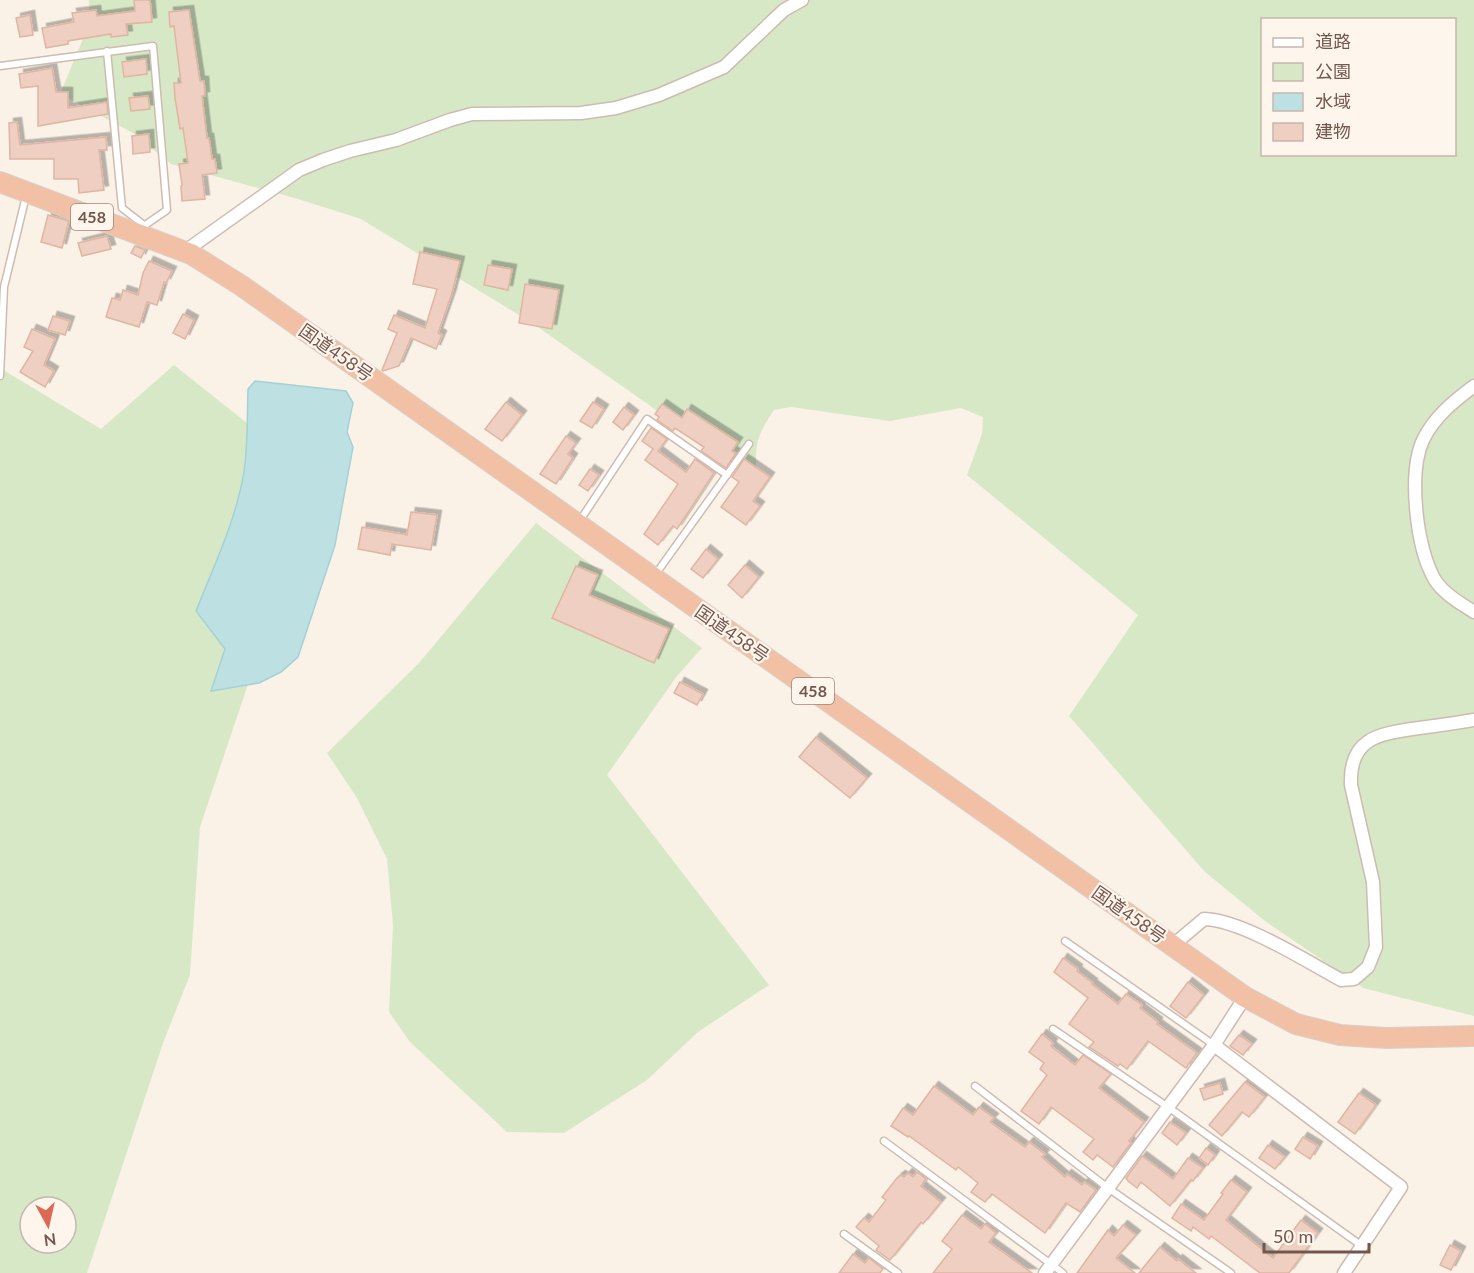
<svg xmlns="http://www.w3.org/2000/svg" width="1474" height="1273" font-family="Lato,'Noto Sans JP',sans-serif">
<defs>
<filter id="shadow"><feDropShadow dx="4.5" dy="-4.5" stdDeviation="0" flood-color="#0004"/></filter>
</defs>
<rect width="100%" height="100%" fill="#fbf2e7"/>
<g fill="#d7e8c7" fill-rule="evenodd">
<path d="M 89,0 L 1474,0 L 1474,1016 L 1363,988 L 1265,921 L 1205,872 L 1069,716 L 1138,615 L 967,475 L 982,434 L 983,417 L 961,408 L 890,421 L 791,407 L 774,410 C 754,440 756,445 756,480 L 532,323 L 361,219 L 298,199 L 171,164 L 133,133 L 60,94 L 90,22 ZM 1262,20 L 1454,20 L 1454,154 L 1262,154 Z"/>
<path d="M 174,365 L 317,479 L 200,827 L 190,975 L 163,1043 L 87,1273 L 0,1273 L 0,368 L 101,429 ZM 30,1207 L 66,1207 L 66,1243 L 30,1243 Z"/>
<polygon points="536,523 702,648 677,676 607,775 769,985 698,1032 647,1080 564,1133 507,1132 410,1042 389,1012 393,925 387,859 357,798 327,753 419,663"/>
</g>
<path fill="#bde1e3" stroke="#a4d1d4" stroke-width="1.5" d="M 255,381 L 346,391 L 353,403 L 347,432 L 353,447 L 335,545 L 298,657 L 281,672 L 259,683 L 211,691 L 225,649 L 196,611 C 214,566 236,520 244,472 C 248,445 247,416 248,389 Z"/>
<g fill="#eecfc1" stroke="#e0b5a2" stroke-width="1.5" filter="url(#shadow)">
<polygon points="134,0 150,0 152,22 126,24 128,35 111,37 111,34 68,41 68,44 46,48 42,28 74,22 72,13 96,10 97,16 135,11"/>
<polygon points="189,10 200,81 204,81 205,96 202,96 207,138 209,138 212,159 215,159 217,173 202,175 205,199 182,201 181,186 182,185 179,164 188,163 183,128 180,129 175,98 174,83 181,83 174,26 170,27 169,12"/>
<polygon points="30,15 33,35 20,37 16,18"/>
<polygon points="146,59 147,74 124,77 122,62"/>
<polygon points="52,68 56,92 68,92 68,108 107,102 108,114 38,126 38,86 21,88 19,74"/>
<polygon points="148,96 150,109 131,111 129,98"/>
<polygon points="17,122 20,145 106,137 107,150 99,150 104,190 79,193 78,179 54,179 54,159 10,159 9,123"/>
<polygon points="149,134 150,152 133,154 132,136"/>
<polygon points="48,215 69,221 62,248 41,242"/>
<polygon points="107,236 111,249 82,256 78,243"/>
<polygon points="135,246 145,250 141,258 131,253"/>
<polygon points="420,252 460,261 452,293 438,333 442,335 436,349 411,338 399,366 383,371 382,370 397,333 388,329 394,315 425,328 437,289 413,284"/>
<polygon points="149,261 172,271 166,283 164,282 157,305 147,302 139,327 106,317 112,298 120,300 123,290 138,295 143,273"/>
<polygon points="488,265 512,269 508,290 484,285"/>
<polygon points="525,284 559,290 552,329 519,323"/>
<polygon points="183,314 194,320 185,339 173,333"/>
<polygon points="53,316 70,321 65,335 48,330"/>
<polygon points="32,329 55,339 44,365 54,371 45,387 20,372 33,351 24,347"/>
<polygon points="506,402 522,415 502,441 485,429"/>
<polygon points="593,402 604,409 592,428 580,421"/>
<polygon points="662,404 682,418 687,409 738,442 732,451 736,453 726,468 701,451 704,447 675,428 673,431 657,420 659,417 655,414"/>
<polygon points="624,407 634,415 623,430 613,422"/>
<polygon points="651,428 667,439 658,451 686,472 695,459 714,473 677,529 673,526 658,545 644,534 678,484 645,460 653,449 642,441"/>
<polygon points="566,436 576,443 568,454 573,458 556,484 540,474"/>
<polygon points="744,459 770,477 753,501 760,506 746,525 721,507 739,482 732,477"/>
<polygon points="590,469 599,475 588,491 579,485"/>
<polygon points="411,512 437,515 431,550 392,544 390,555 358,549 362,527 407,535"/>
<polygon points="706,549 718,559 703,578 691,569"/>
<polygon points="745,565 759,577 742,598 728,585"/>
<polygon points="576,566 598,575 589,595 669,629 654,663 552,618"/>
<polygon points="680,682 703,694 697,705 674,693"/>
<polygon points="816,737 867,778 850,798 799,757"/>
<polygon points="1063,958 1078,969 1077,971 1093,983 1092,984 1118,1004 1126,994 1142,1005 1140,1008 1158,1022 1157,1024 1197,1053 1186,1068 1148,1041 1127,1069 1120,1064 1118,1066 1089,1047 1094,1042 1069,1024 1088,998 1054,972"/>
<polygon points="1188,982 1204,995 1186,1018 1170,1006"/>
<polygon points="1042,1034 1053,1043 1051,1046 1075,1065 1083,1055 1111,1074 1099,1088 1144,1122 1129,1141 1131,1143 1113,1167 1097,1155 1093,1160 1083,1152 1094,1139 1051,1107 1039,1124 1021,1111 1047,1075 1040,1069 1044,1063 1029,1052"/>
<polygon points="1239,1035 1252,1044 1243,1055 1230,1046"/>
<polygon points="1245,1082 1265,1097 1249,1117 1242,1112 1222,1136 1209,1125"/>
<polygon points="1220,1083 1223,1094 1204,1100 1200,1089"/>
<polygon points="934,1086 973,1115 979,1107 994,1118 990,1122 1025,1147 1029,1142 1045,1154 1042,1157 1065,1177 1067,1174 1082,1185 1084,1182 1096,1190 1080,1212 1066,1203 1045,1233 992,1194 985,1202 971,1192 978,1183 958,1167 956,1170 909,1136 908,1137 891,1126 903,1108 913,1115"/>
<polygon points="1359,1093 1376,1105 1355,1134 1338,1122"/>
<polygon points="1170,1122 1186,1133 1177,1145 1162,1133"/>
<polygon points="1303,1137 1318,1146 1310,1159 1295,1149"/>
<polygon points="1268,1145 1285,1157 1275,1169 1259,1158"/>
<polygon points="1206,1148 1215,1155 1208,1165 1199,1158"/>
<polygon points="1142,1156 1173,1179 1188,1158 1203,1168 1193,1181 1191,1180 1170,1206 1141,1182 1137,1188 1128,1181 1126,1178"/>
<polygon points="917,1172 926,1179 921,1186 941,1202 923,1224 921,1222 890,1260 876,1250 879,1246 856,1227 864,1218 869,1222 886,1200 882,1197 897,1178 901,1175 904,1177 908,1173 913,1177"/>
<polygon points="1231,1180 1247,1192 1226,1220 1273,1258 1301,1220 1318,1233 1289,1273 1260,1273 1211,1236 1209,1239 1193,1227 1191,1231 1172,1218 1181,1204 1204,1220 1223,1194 1221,1193"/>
<polygon points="962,1215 981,1229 985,1224 996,1233 989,1242 1032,1273 933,1273 952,1249 942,1241"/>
<polygon points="1123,1225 1136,1235 1116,1258 1135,1273 1077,1273 1108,1230 1114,1236"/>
<polygon points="1450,1245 1461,1251 1451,1270 1440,1265"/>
<polygon points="1160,1247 1177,1261 1178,1259 1196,1273 1139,1273"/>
<polygon points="853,1254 865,1263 869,1258 883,1269 880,1273 839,1273"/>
</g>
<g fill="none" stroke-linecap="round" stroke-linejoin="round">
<g stroke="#cebbb1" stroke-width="9">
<g id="service">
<polyline points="107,51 122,208 144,225"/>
<polyline points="0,66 153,46 167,210 138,230"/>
<polyline points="0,376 4,287 26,196"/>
<polyline points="579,522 647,419 727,475"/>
<polyline points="655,575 749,444"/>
<polyline points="1065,941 1214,1045"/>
<polyline points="1053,1029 1168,1107 1362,1246"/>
<polyline points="975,1086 1108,1188 1231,1273"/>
<polyline points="884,1141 1063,1273"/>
<polyline points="844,1234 898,1273"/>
</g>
</g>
<g stroke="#cebbb1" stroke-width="15">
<g id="minor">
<polyline points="184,252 299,170 323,160 350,151 396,140 450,120 472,114 581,113 616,108 659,95 724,67 784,10 802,0"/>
<path d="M 1474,386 C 1454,401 1434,417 1423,440 C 1408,473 1416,548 1435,580 C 1444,594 1460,603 1474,612"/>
<path d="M 1172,946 L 1204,919 C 1242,920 1306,961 1341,980 L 1354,979 L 1368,967 L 1376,947 L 1373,882 L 1351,785 C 1349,737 1379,734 1419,728 C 1437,726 1456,723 1474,720"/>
<polyline points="1214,1045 1401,1187 1344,1273"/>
<polyline points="1045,1273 1214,1045 1245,997"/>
</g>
</g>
<g stroke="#d8d0cd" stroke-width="22">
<polyline id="trunk" points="0,182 191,254 242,286 1245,997 1296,1024 1340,1035 1386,1038 1474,1036"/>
</g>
<use href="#service" stroke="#fff" stroke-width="6"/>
<use href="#minor" stroke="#fff" stroke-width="12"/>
<use href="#trunk" stroke="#f2c0a4" stroke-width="20"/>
</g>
<g text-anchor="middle" stroke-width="4.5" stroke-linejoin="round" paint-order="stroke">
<g fill="#fef6ed" stroke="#9d877d" stroke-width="1.5">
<rect x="71" y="204" width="42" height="26" rx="4.5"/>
<rect x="792" y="678" width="42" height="26" rx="4.5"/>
</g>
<g font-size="16" font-weight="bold" fill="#73574d">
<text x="92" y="223">458</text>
<text x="813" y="697">458</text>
</g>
<g font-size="18" fill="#73574d" stroke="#fef6ed">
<text transform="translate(336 353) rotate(35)" y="6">国道458号</text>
<text transform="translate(732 634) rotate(35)" y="6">国道458号</text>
<text transform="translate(1129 915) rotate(35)" y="6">国道458号</text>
</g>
</g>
<rect x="1261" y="18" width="195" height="138" fill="#fef6ed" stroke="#c6b6ad" stroke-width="1.5"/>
<rect x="1273" y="38" width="30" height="9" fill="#ffffff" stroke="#c6b6ad" stroke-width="1.5"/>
<text x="1315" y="48" font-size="18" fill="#73574d">道路</text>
<rect x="1273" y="63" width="30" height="18" fill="#d7e8c7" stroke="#c6b6ad" stroke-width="1.5"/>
<text x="1315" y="78" font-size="18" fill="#73574d">公園</text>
<rect x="1273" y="93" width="30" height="18" fill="#bde1e3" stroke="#c6b6ad" stroke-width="1.5"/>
<text x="1315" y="108" font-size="18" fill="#73574d">水域</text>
<rect x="1273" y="123" width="30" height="18" fill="#eecfc1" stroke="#c6b6ad" stroke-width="1.5"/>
<text x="1315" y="138" font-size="18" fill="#73574d">建物</text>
<g transform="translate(48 1225) rotate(172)"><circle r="28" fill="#fef6ed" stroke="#c6b6ad" stroke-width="1.5"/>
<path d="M0-4.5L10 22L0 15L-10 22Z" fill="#dc6856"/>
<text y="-9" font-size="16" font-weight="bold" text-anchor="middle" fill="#73574d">N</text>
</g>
<path d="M1264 1243v9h105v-9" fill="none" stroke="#73574d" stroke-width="3"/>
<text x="1273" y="1243" font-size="18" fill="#73574d" stroke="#fef6ed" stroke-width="4.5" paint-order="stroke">50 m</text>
</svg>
